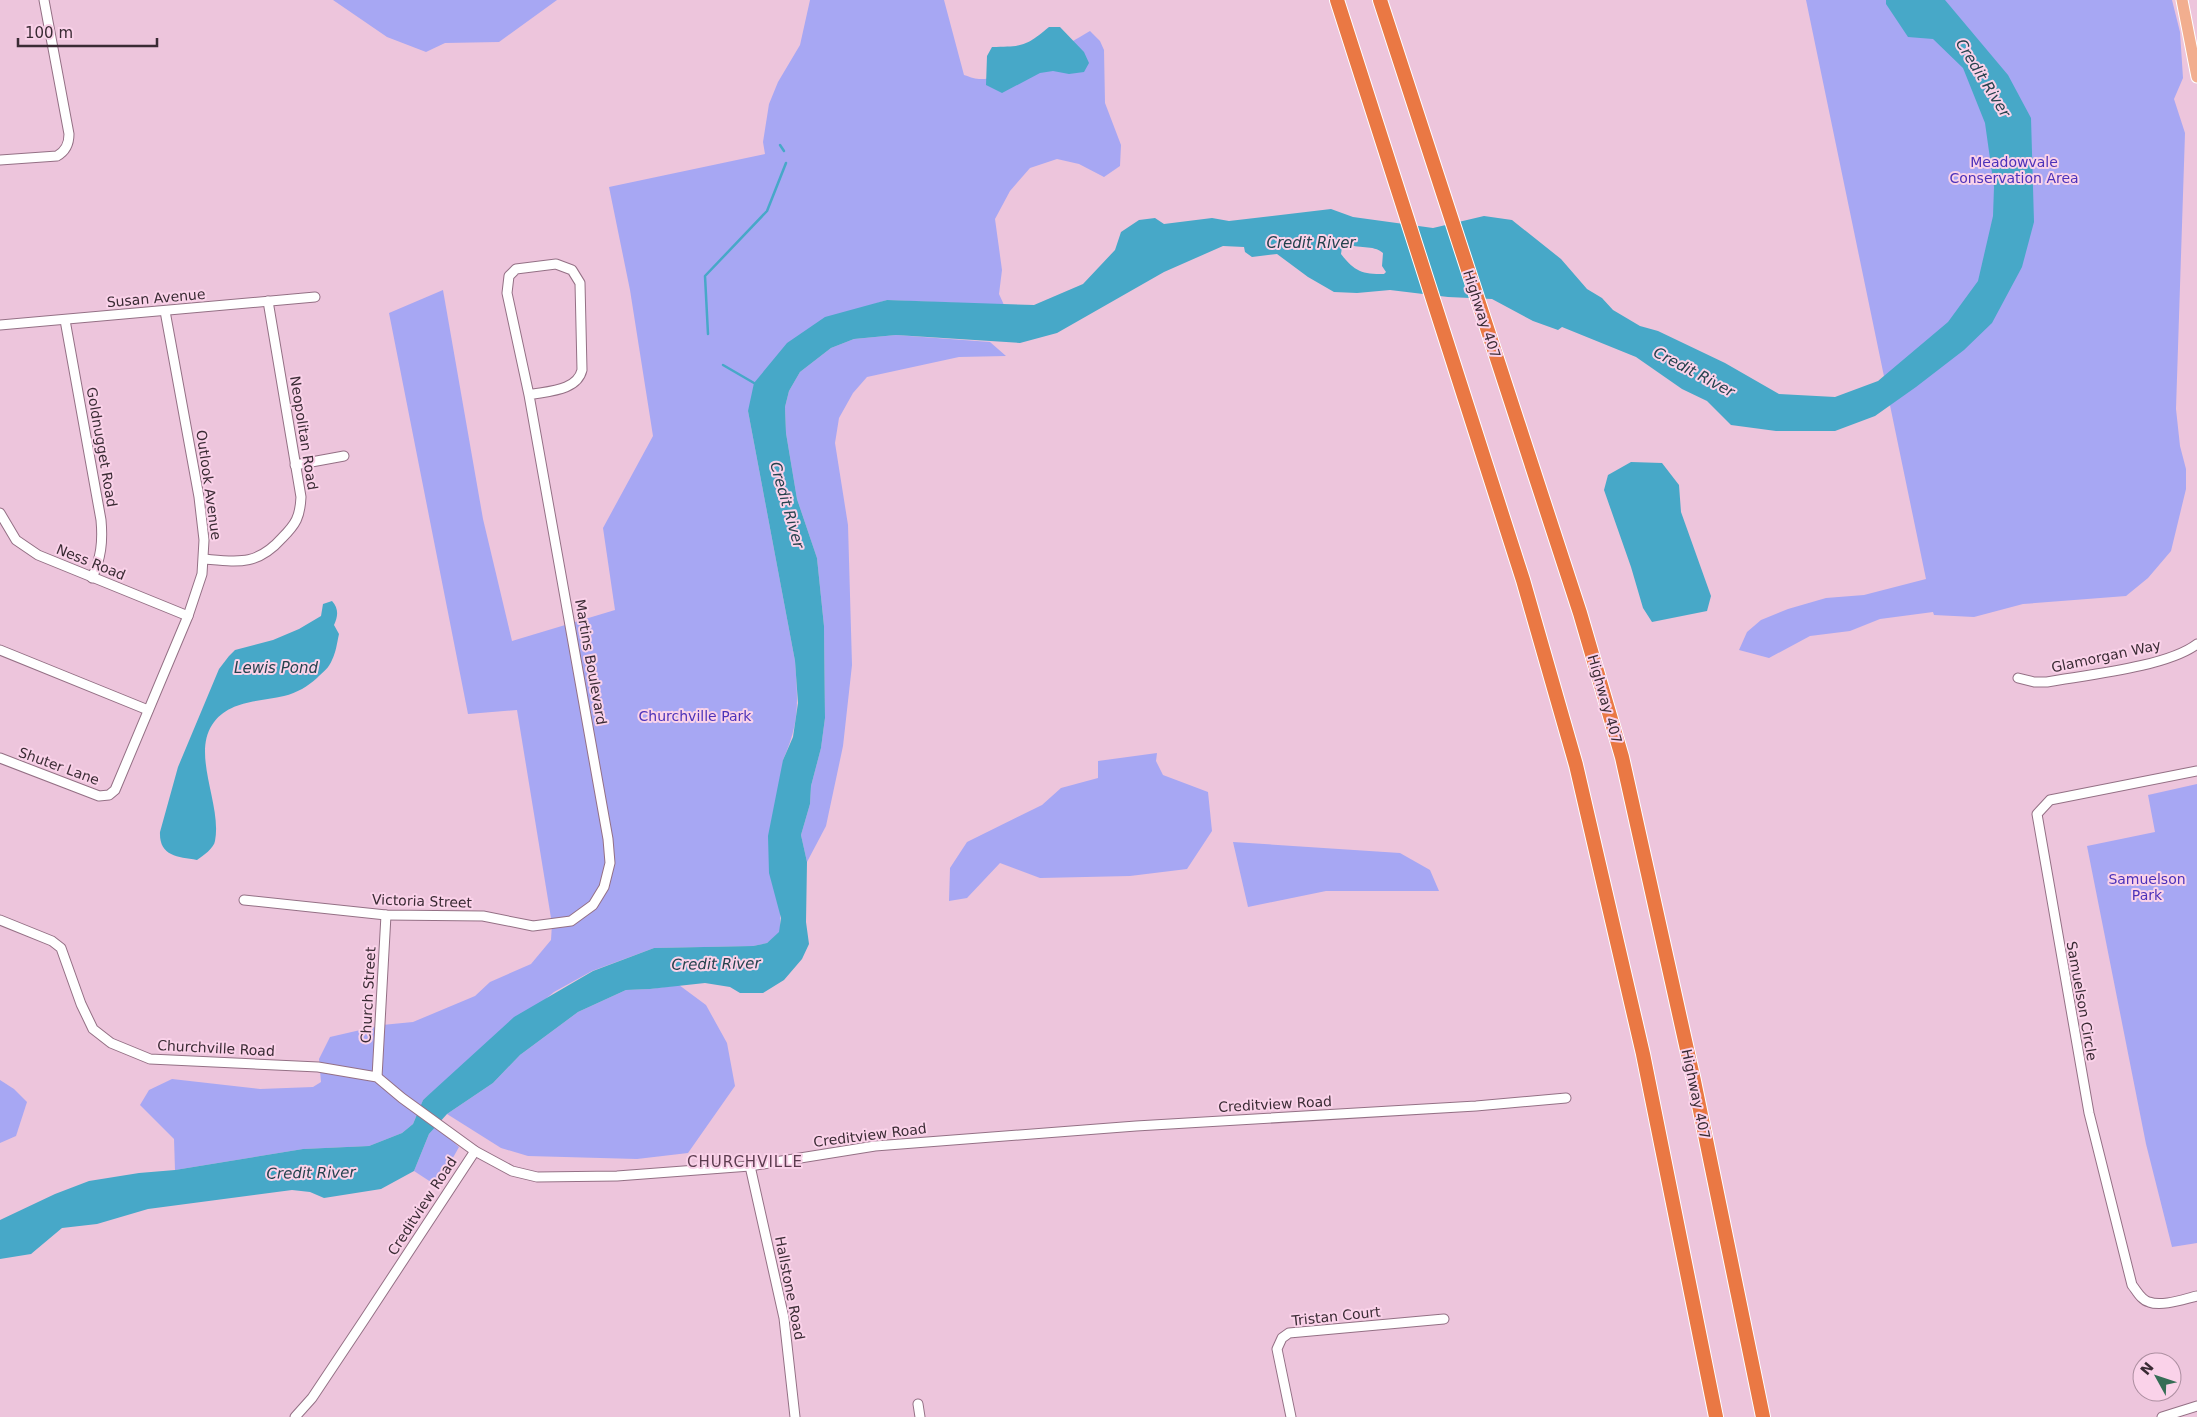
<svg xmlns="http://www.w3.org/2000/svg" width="2197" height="1417" font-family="'DejaVu Sans',sans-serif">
<rect width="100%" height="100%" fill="#edc5dc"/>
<g fill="#a7a7f3">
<polygon points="333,0 557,0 499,42 445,43 426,52 387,37"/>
<path d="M 810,0 L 944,0 L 964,75 C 968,76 974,79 979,79 C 1005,81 1067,45 1090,31 L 1100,41 L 1104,50 L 1105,103 L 1121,145 L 1120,166 L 1104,177 L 1079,164 L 1057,159 L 1030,168 L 1010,191 L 995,219 L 1002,270 L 999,294 L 1004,305 L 887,300 L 868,306 L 748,411 L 795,661 C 798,702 800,722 783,760 L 780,932 L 767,943 L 753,946 L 654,948 L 592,971 L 554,992 L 423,1100 L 413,1124 L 402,1133 L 369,1146 L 303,1149 L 175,1170 L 174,1139 L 140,1105 L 149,1090 L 172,1079 L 260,1089 L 313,1087 L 321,1082 L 319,1059 L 330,1037 L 382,1025 L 413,1022 L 475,996 L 490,982 L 531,964 L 551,940 L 552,924 L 517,710 L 468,714 L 389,313 L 443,290 L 483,519 L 512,641 L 615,610 L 603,528 L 653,436 L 630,290 L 609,187 L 765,154 L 763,142 L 769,104 L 778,82 L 800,45 Z"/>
<polygon points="1806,0 2172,0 2180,32 2183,78 2174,99 2185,133 2176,409 2180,446 2186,469 2186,489 2171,551 2148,578 2126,596 2023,604 1974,617 1934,615 1933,612 1880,619 1850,631 1810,636 1769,658 1739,650 1747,632 1761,620 1788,609 1826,598 1864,595 1926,579"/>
<polygon points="896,335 990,342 1006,356 959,357 867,377 853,393 839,418 835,443 848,525 852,665 843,746 826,826 807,862 801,835 810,804 811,786 821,748 825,718 824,626 817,558 797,499 786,433 785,407 789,391 800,372 831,348 854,339"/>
<polygon points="1157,753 1156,761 1163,775 1208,792 1212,831 1187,869 1130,876 1040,878 1000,863 967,898 949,901 950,868 967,842 1042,805 1061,788 1098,778 1098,761"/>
<polygon points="2197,784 2197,1243 2172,1247 2146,1144 2087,846 2155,832 2148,795"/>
<polygon points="1233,842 1400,853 1430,870 1439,891 1326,891 1248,907"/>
<polygon points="679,985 706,1005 727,1043 735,1086 688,1153 637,1159 528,1156 501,1148 447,1114 493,1083 520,1055 578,1012 626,990 650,989"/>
<polygon points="0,1080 14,1089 27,1102 16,1136 0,1143"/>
<polygon points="436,1126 459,1147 437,1186 414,1171 429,1134"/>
</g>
<g fill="#47a8c8" fill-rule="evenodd">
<path d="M 1886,0 L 1945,0 L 2008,75 L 2031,118 L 2034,222 L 2022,267 L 1992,323 L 1964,350 L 1916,387 L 1875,416 L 1835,431 L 1776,431 L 1731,425 L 1707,401 L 1682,389 L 1636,357 L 1562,327 L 1558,330 L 1533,321 L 1492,299 L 1448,297 L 1390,290 L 1357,293 L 1334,292 L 1308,277 L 1277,254 L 1252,257 L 1245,252 L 1244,247 L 1223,246 L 1164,272 L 1057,333 L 1020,343 L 896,335 L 854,339 L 831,348 L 800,372 L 789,391 L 785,407 L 786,433 L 797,499 L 817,558 L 824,626 L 825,718 L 821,748 L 811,786 L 810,804 L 801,835 L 807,862 L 806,922 L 809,944 L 802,959 L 784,980 L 763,993 L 740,993 L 730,987 L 705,983 L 650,989 L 626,990 L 578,1012 L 520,1055 L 493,1083 L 447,1114 L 429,1134 L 414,1171 L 381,1189 L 324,1198 L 310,1192 L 292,1190 L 148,1209 L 97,1224 L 62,1228 L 31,1254 L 0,1259 L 0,1220 L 55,1194 L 89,1181 L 139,1173 L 175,1170 L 303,1149 L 369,1146 L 402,1133 L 413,1124 L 423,1100 L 514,1017 L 593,971 L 654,948 L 753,946 L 767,943 L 779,932 L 781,918 L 769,873 L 768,836 L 783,760 L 793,737 L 798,703 L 795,661 L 748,411 L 754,383 L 787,343 L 825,317 L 887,300 L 1034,305 L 1083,284 L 1115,250 L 1121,232 L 1139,220 L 1155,218 L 1164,224 L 1212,218 L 1229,221 L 1331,209 L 1353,217 L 1433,228 L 1484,216 L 1512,220 L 1561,259 L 1587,289 L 1602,298 L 1613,310 L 1640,326 L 1658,331 L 1725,363 L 1779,394 L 1835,397 L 1878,381 L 1948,322 L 1978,281 L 1993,216 L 1994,187 L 1985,123 L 1963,68 L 1933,39 L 1908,37 L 1886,4 ZM 1346,243 C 1358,250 1373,244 1383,253 L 1382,266 L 1386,272 L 1384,274 C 1362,274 1355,272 1341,254 L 1342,247 Z"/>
<path d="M 1049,27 L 1060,27 L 1084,52 L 1089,63 L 1084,72 L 1069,74 L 1053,71 L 1040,73 L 1002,93 L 986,85 L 987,56 L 992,47 C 1023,46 1025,47 1049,27 Z"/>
<polygon points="1631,462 1662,463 1679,485 1681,512 1711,596 1707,611 1652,622 1643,608 1631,567 1604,490 1608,475"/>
<path d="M 332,601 C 339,609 338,616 334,625 L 339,634 C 337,643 336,652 332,660 C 329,668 323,672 317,678 C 308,686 297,693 284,696 C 259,702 228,700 212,725 C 192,756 222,805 215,841 C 214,848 203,856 197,860 C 177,857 159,856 160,832 L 178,767 L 219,669 L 229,656 L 235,650 L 273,640 L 299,629 L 321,616 L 323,604 Z"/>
</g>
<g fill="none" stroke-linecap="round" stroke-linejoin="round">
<g stroke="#47a8c8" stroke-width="2.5">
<polyline points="780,145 784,151"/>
<polyline points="708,334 705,276 767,211 786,163"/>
<polyline points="723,365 754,383"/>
</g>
<g stroke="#947085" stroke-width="11">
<g id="minor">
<path d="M 0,160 L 57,156 C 66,151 69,144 69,134 L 44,0"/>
<path d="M 65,320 L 101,520 C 103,542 101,558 92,578"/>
<polyline points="0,325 315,297"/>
<polyline points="295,465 344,456"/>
<polyline points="0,513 16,540 38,555 188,616"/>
<path d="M 204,559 C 238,562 257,566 282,538 C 296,524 300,517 301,497 L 268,301"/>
<polyline points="0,650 148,710"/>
<path d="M 2018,678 L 2034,682 L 2047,682 C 2086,675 2167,667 2197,644"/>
<polyline points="0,758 99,796 109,795 115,790 188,616 202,574 204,540 199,497 165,311"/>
<path d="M 2197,771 L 2050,800 L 2037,814 L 2089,1113 L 2132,1285 C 2137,1291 2141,1300 2149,1302 C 2162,1307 2184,1299 2197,1296"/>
<path d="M 244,900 L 386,915 L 483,916 L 533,926 L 571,921 L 593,905 L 604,887 L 610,863 L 608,839 L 529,395 L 507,293 L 509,276 L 516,269 L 556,264 L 572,270 L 580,283 L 582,370 C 577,391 548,391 529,395"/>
<polyline points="0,920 52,941 61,948 81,1004 93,1029 111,1043 150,1059 318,1067 377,1077 402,1098 475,1151 512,1171 537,1177 617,1176 750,1166 875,1146 1136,1126 1476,1106 1566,1098"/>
<polyline points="377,1077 386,915"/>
<polyline points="750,1166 784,1318 795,1417"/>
<polyline points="918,1404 920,1417"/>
<polyline points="295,1417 312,1398 364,1320 475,1151"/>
<polyline points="1291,1417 1277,1349 1282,1338 1289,1333 1444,1319"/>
<polyline points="2162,1417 2197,1406"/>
</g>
</g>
<g stroke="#fff" stroke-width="13">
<polyline id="major" points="2182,0 2197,77"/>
</g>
<g stroke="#fff" stroke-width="16">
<g id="highway">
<polyline points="1337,0 1523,580 1576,765 1643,1054 1716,1417"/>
<polyline points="1380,0 1580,613 1622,757 1694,1081 1763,1417"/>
</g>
</g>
<use href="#minor" stroke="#fff" stroke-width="9"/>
<use href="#major" stroke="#f2ae8f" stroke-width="11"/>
<use href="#highway" stroke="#ea7844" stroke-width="14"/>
</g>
<g text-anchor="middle" stroke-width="4" stroke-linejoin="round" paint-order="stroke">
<g font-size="14" fill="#4c32b9" stroke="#fad2e9">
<text x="2014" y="167">Meadowvale<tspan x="2014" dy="16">Conservation Area</tspan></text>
<text x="695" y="721">Churchville Park</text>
<text x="2147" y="884">Samuelson<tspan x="2147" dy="16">Park</tspan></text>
</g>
<g font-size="14" fill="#3a2b34" stroke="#fad2e9">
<text transform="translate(156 298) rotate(-5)" y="5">Susan Avenue</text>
<text transform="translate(1482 314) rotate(72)" y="5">Highway 407</text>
<text transform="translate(304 433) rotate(81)" y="5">Neopolitan Road</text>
<text transform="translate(102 447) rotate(80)" y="5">Goldnugget Road</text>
<text transform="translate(209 485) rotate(82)" y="5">Outlook Avenue</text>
<text transform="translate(91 562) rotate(22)" y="5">Ness Road</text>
<text transform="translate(2106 656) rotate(-12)" y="5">Glamorgan Way</text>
<text transform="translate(591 662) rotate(80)" y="5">Martins Boulevard</text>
<text transform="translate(1605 699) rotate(74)" y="5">Highway 407</text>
<text transform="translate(59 766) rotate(20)" y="5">Shuter Lane</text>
<text transform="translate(422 901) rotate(2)" y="5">Victoria Street</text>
<text transform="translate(368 995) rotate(-87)" y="5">Church Street</text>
<text transform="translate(2082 1001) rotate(80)" y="5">Samuelson Circle</text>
<text transform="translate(216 1048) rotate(3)" y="5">Churchville Road</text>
<text transform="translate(1696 1094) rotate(78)" y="5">Highway 407</text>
<text transform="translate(1275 1104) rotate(-3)" y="5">Creditview Road</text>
<text transform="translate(870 1135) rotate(-7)" y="5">Creditview Road</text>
<text transform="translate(422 1206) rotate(-57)" y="5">Creditview Road</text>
<text transform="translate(790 1288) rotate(79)" y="5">Hallstone Road</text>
<text transform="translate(1336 1316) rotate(-6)" y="5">Tristan Court</text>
</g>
<g font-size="15" font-style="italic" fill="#24424d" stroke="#fad2e9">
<text transform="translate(1983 78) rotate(58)" y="5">Credit River</text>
<text x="1311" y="248">Credit River</text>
<text transform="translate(1694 372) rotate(28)" y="5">Credit River</text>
<text transform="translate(787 505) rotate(74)" y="5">Credit River</text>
<text x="276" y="673">Lewis Pond</text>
<text transform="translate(716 964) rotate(-1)" y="5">Credit River</text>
<text transform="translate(311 1173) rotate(-1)" y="5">Credit River</text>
</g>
<g font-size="15" letter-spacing="1" fill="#5c3c4f" stroke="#fad2e9">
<text x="745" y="1167">CHURCHVILLE</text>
</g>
</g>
<g transform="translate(2157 1377) rotate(310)"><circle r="24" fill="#fad2e9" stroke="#ad8fa1"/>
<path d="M0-4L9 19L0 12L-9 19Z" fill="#356d55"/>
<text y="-8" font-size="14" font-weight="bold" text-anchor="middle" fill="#3a2b34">N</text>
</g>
<path d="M18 38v8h139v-8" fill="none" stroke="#3a2b34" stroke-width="2.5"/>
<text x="25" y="38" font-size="15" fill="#3a2b34" stroke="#fad2e9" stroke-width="4" paint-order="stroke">100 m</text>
</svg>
